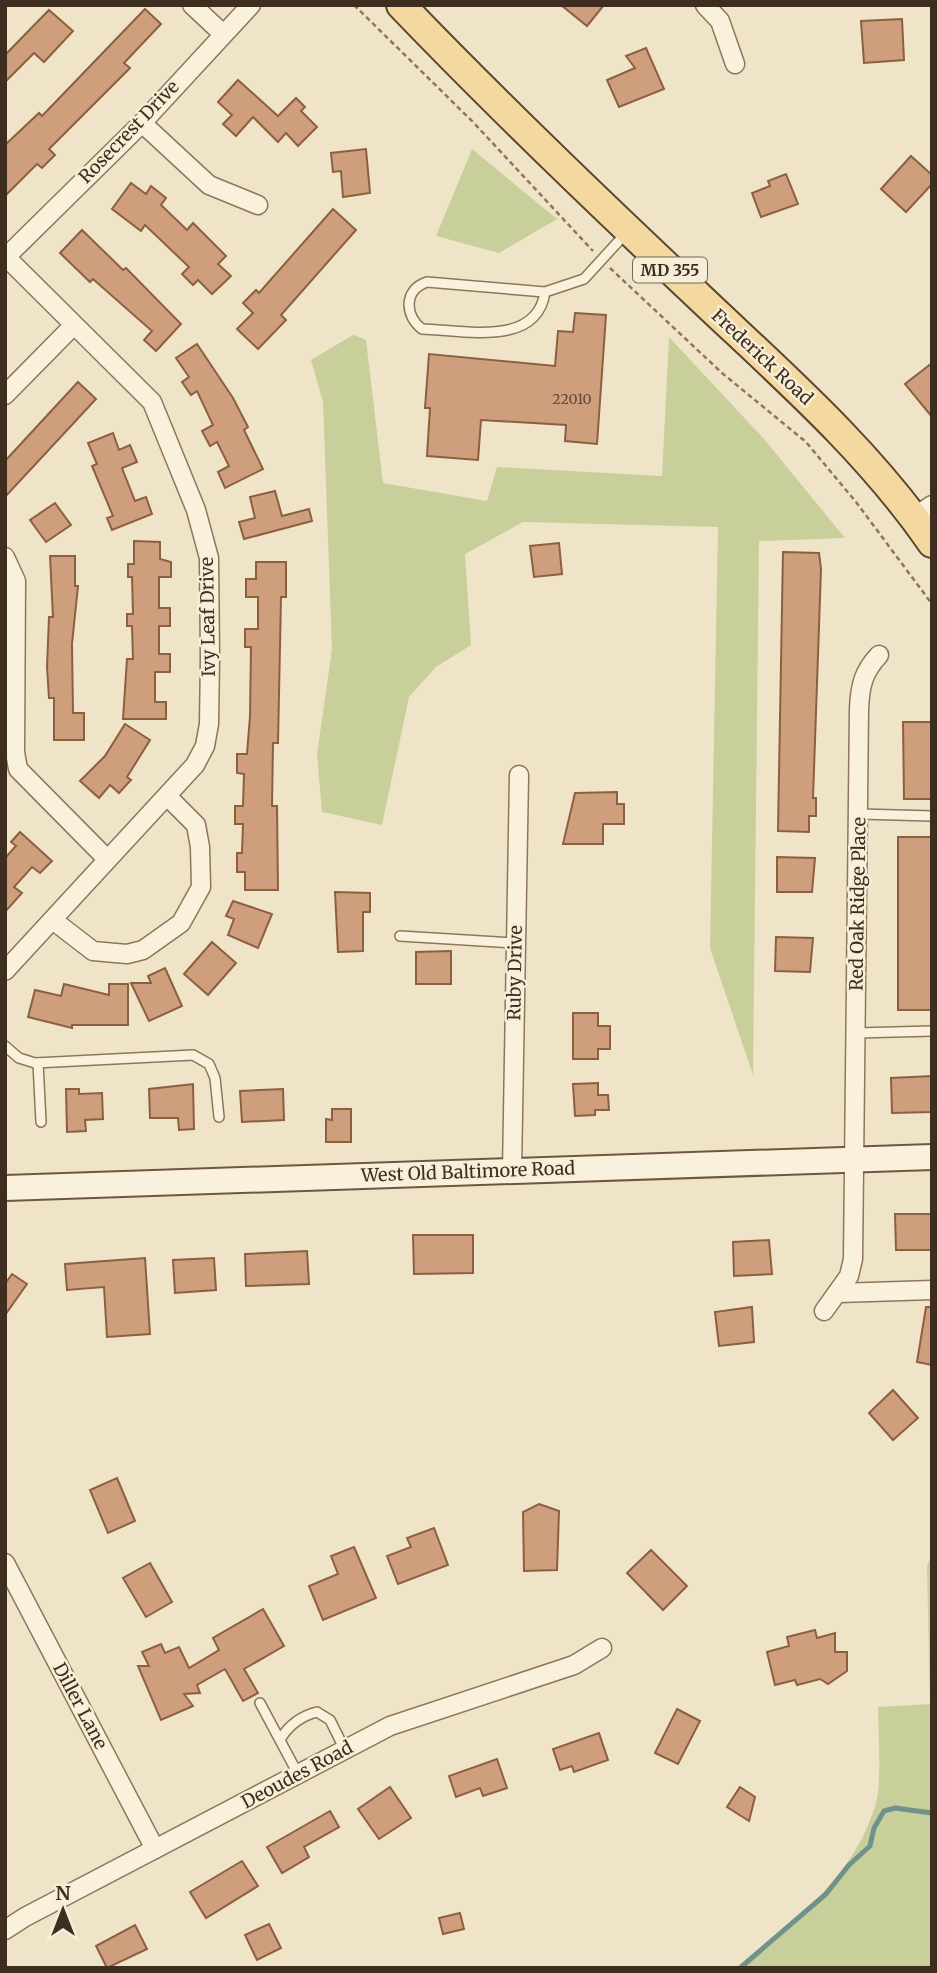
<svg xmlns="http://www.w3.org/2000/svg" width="937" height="1973" font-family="Merriweather,serif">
<rect width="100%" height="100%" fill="#f0e4c8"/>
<g fill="#c9cf9b">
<polygon points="472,149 557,219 499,253 436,236"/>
<polygon points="353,335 366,340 383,483 487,501 497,467 662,476 669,337 764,439 845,538 759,541 753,1075 710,948 718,527 523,522 465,554 471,645 436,667 409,697 382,825 322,812 317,754 332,649 323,402 311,360"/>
<path d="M 932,1555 L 932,1968 L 737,1968 C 795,1921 854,1878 876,1803 C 882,1781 878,1732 878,1707 L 930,1704 L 927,1566 Z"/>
</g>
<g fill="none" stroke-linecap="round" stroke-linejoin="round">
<polyline stroke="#6f938a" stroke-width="5" points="740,1968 826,1894 849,1865 870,1846 874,1828 884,1811 895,1808 932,1813"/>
</g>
<g fill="#cf9f7d" stroke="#8d5f41" stroke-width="2">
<polygon points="561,5 604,5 587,26"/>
<polygon points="145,9 161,24 124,63 130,68 49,149 55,155 42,168 37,164 5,196 5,145 39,113 42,116"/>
<polygon points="49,10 73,31 44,62 34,53 5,82 5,55"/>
<polygon points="902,19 904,60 864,63 861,21"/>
<polygon points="646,48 664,89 619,107 607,80 635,68 626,56"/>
<polygon points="238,80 278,116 296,98 305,107 301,111 317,127 298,146 286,133 278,142 253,117 236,136 223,124 232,115 218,102"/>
<polygon points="366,149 370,193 343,197 341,171 333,172 331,153"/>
<polygon points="911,156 932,175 932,184 906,212 881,189"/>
<polygon points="786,174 798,204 761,217 752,193 770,186 768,181"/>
<polygon points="131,183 146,194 151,186 166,198 161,205 187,230 193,223 226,256 218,264 231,276 212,294 198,280 193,285 182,274 189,267 145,225 141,231 112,209"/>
<polygon points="333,209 356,230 281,315 286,320 258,349 237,329 253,313 243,303 256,290 259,293"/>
<polygon points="82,230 123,270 126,268 181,324 156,351 144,340 152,331 93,279 90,282 60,253"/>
<polygon points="575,313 606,315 597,444 565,441 566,425 481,420 478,460 427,456 430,408 425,408 429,354 555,366 558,331 573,332"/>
<polygon points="197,344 233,398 248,427 244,430 263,469 225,488 218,472 229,466 217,442 210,446 202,431 213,425 197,391 191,395 182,382 189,377 176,358"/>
<polygon points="932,363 932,417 905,384"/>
<polygon points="78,382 96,399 5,497 5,461"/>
<polygon points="113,433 119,450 130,445 137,462 122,468 135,501 146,497 152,514 112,530 107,518 113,516 92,466 97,464 88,443"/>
<polygon points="275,491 282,516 309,509 312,521 244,539 239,522 255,518 250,497"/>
<polygon points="55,503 71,525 46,542 30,520"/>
<polygon points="134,541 160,542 160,559 171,562 171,577 159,577 159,608 170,608 170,626 159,626 159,654 170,654 170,672 155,672 155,702 166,702 166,719 123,719 127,659 133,659 132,626 127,626 127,614 133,614 132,577 128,577 128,564 134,564"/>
<polygon points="559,543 562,574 534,577 530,546"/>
<polygon points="783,552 819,553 821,569 813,798 816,798 816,816 809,816 809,832 778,831"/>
<polygon points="50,556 75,556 75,586 78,586 72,644 73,713 84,713 84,740 54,740 54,698 49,698 47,667 49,617 53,617"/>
<polygon points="256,562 286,562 286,597 281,597 278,743 273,743 272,806 277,806 278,890 245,890 245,872 237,872 237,853 242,853 243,824 235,824 235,806 243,806 244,774 237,773 237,754 247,754 250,716 251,647 245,647 245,629 258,629 258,597 246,597 246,579 256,579"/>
<polygon points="903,722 932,722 932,799 904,799"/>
<polygon points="125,724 150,740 127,777 131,780 119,793 110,785 99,798 80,781 105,756"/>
<polygon points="617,792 617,804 624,804 624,824 603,824 603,844 563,844 575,793"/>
<polygon points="20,832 52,861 40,873 32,867 14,887 22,893 5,912 5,858 16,846 11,842"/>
<rect x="898" y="837" width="34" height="173"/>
<polygon points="777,857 815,858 812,892 777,892"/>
<polygon points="335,892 370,893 370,912 363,912 363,951 338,952"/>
<polygon points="233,901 272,914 258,948 228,935 234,919 226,916"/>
<polygon points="776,937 813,938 810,972 775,971"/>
<polygon points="212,942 236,963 208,995 184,974"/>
<polygon points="451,951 451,984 416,984 416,952"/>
<polygon points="165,968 182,1006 149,1021 131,983 151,983 148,976"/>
<polygon points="64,984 109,995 109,984 128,984 128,1025 72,1025 72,1028 28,1017 35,990 61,996"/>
<polygon points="573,1013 598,1013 598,1026 610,1026 610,1049 598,1049 598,1059 573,1059"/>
<polygon points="932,1076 932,1112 892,1113 891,1078"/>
<polygon points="598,1083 598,1095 608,1095 609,1110 595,1110 595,1115 575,1116 573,1084"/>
<polygon points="193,1084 194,1129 179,1130 178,1118 150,1118 149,1089"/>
<polygon points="66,1089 79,1089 79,1094 102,1093 103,1119 85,1120 86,1131 67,1132"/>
<polygon points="283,1089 284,1120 242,1122 240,1091"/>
<polygon points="332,1109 351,1109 351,1142 326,1142 326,1119 332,1120"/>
<polygon points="895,1214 932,1214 932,1250 896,1250"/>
<polygon points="413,1235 473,1235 473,1273 414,1274"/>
<polygon points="769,1240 772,1274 734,1276 733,1242"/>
<polygon points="307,1251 309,1284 246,1286 245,1254"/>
<polygon points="145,1258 150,1334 107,1337 104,1287 67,1290 65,1264"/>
<polygon points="214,1258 216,1290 175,1293 173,1260"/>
<polygon points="12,1274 27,1284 5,1315 5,1284"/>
<polygon points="752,1307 754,1342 719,1346 715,1312"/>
<polygon points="926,1307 932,1307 932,1365 917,1362"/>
<polygon points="893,1390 918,1418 893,1440 869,1413"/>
<polygon points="117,1478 135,1521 108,1533 90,1490"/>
<polygon points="539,1504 559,1511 557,1570 524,1571 523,1512"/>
<polygon points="434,1528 448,1565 398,1584 387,1556 411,1547 407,1538"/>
<polygon points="354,1547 376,1598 323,1620 309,1586 338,1574 331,1556"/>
<polygon points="651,1550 687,1586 663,1610 627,1573"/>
<polygon points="150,1563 172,1602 146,1617 123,1578"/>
<polygon points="263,1609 284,1646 244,1669 258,1693 243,1701 225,1669 197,1685 200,1693 184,1694 193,1706 161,1720 138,1666 149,1666 142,1652 161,1644 165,1653 179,1647 189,1668 219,1650 213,1638"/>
<polygon points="815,1630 817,1638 835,1633 835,1652 847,1652 847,1671 828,1684 820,1679 797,1685 795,1680 775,1685 767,1652 789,1646 787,1637"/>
<polygon points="677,1709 700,1721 678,1764 655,1753"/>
<polygon points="599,1733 608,1760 574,1772 572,1766 560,1770 553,1749"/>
<polygon points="497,1759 507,1788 483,1796 480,1788 456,1797 449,1776"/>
<polygon points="390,1787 411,1818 379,1839 358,1809"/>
<polygon points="740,1787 755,1797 749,1821 727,1807"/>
<polygon points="330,1811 339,1827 304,1847 309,1857 282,1873 267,1847"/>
<polygon points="242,1861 258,1886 206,1918 190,1892"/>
<polygon points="460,1913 464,1929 443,1934 439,1918"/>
<polygon points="269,1924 281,1948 257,1960 245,1935"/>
<polygon points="135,1925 147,1949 107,1968 96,1946"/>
</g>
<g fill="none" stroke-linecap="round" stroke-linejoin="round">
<g stroke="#8d765c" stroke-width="12">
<g id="lane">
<path d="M 545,292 C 537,348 463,330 422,329 C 405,316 403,290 427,282 L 545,292 L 584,279 L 627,232"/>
<polyline points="860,814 932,816"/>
<polyline points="400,936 516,943"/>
<polyline points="856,1033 932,1031"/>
<polyline points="5,1046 19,1058 35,1063 193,1055 209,1064 215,1078 219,1117"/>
<polyline points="38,1063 41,1122"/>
<polyline points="260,1703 298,1774"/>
<path d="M 281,1738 C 290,1724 301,1716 317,1712 L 330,1720 L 345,1750"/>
</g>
</g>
<g stroke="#8d765c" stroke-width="21">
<g id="street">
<polyline points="192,5 222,33"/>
<polyline points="705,5 720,21 735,64"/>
<polyline points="142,123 209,185 258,205"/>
<polyline points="5,258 142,123 251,5"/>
<polyline points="5,395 73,326"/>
<polyline points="914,517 932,505"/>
<polyline points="5,557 16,581 15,752 18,769 107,859"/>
<polyline points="54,921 93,951 127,954 143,950 181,923 201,887 200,847 196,825 168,797"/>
<polyline points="5,971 195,765 205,746 209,724 210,658 209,558 196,510 152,402 6,257"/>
<polyline points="512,1171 519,775"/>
<polyline points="839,1293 932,1290"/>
<path d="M 824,1311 L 849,1276 L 853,1259 L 859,709 C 860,686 863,672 879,655"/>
<polyline points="5,1563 155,1849"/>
<polyline points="5,1930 25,1917 390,1726 574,1665 602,1648"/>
</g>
</g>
<g stroke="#6f573f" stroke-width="28">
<polyline id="secondary" points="5,1188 932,1157"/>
</g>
<g stroke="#5b4430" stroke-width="32">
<path id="primary" d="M 401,5 C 495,103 593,197 692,290 C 776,370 866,447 932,543"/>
</g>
<g stroke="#8d765c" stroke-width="2.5" stroke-dasharray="5 3.5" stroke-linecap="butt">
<polyline points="354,5 473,122 593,251"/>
<polyline points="610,268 722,373 806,442 856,502 932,604"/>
</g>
<use href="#lane" stroke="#faf1dc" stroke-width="9"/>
<use href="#street" stroke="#faf1dc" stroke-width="18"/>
<use href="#secondary" stroke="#faf1dc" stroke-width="24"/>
<use href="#primary" stroke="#f3d9a0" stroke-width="28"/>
</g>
<g text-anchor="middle" stroke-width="5" stroke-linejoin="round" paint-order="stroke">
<g font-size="14" fill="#624a37">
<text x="572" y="404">22010</text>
</g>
<rect fill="#f7eed8" stroke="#756857" stroke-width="2" x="633" y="257.5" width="74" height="25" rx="5"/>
<g font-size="16" font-weight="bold" fill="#3d2e20">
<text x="670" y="276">MD 355</text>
</g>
<g font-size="18" fill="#3d2e20" stroke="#f7eed8">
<text transform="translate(129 132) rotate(-46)" y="6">Rosecrest Drive</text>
<text transform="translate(762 357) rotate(43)" y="6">Frederick Road</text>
<text transform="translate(208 617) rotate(-91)" y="6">Ivy Leaf Drive</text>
<text transform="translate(858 904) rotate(-89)" y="6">Red Oak Ridge Place</text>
<text transform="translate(515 973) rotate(-89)" y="6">Ruby Drive</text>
<text transform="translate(468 1172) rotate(-2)" y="6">West Old Baltimore Road</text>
<text transform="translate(80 1706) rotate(62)" y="6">Diller Lane</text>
<text transform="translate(297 1775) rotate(-28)" y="6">Deoudes Road</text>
</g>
</g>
<rect width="937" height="1973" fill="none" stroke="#3d2e20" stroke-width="14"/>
<g transform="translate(63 1910)" stroke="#f7eed8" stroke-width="5" paint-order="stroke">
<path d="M0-5L12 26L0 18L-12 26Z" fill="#3d2e20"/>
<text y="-10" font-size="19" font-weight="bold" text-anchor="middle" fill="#3d2e20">N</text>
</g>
</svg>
